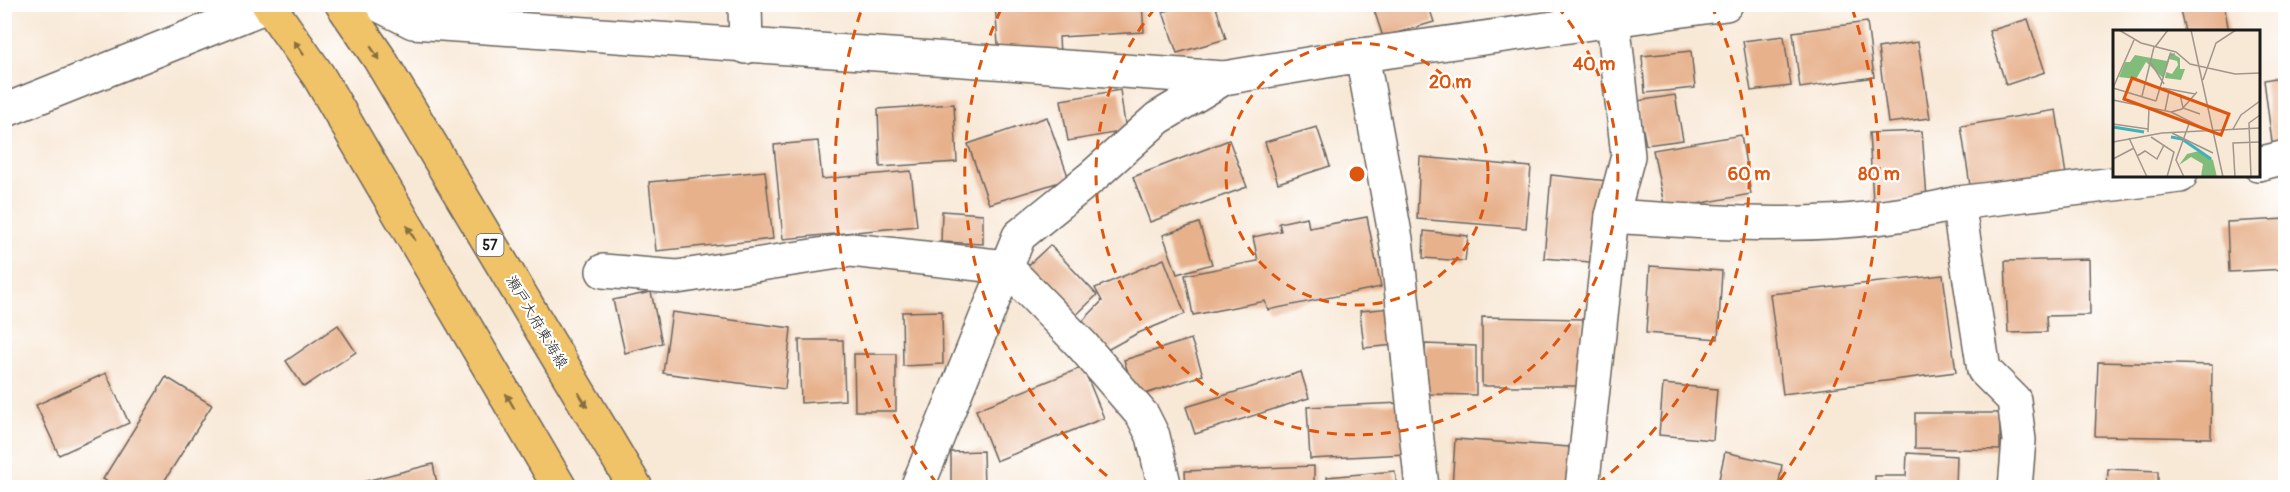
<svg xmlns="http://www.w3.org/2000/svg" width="2290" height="492" font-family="Pangolin,'Klee One',sans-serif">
<rect width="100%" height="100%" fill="#fff"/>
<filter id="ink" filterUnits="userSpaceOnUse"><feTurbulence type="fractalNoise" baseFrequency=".0167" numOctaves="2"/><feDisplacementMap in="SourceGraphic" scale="12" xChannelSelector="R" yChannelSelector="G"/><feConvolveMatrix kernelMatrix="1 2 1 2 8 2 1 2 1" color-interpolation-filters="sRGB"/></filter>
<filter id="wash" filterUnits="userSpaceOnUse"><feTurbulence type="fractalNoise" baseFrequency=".008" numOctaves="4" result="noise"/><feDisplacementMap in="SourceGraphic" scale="24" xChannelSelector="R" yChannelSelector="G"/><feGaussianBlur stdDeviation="1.35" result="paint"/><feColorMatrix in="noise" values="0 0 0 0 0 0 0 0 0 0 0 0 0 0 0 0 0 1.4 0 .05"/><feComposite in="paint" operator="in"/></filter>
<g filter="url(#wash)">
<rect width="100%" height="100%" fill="#f8e8d6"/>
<g id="blocks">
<g fill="#e7b18c">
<polygon points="995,4 1142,4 1144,32 1059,37 1060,54 999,58"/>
<polygon points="1188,4 1215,4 1226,39 1177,53 1163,12"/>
<polygon points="1372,4 1428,4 1434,22 1383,37"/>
<polygon points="2224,4 2229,32 2185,32 2179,5"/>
<polygon points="2028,19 2045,72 2006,85 1989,31"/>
<polygon points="1867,22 1874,77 1800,88 1793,32"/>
<polygon points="1784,36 1791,86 1751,91 1743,41"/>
<polygon points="1918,42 1930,118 1888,123 1878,48"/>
<polygon points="1691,51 1695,88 1645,93 1642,56"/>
<polygon points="2286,76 2286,148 2273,150 2264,80"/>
<polygon points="1120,90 1126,131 1068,141 1061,100"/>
<polygon points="1675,95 1683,140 1646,145 1637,101"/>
<polygon points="954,104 957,162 880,167 878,109"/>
<polygon points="2056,110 2066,175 1971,192 1961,126"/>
<polygon points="1047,117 1069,179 989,204 968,144"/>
<polygon points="1317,127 1330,166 1278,183 1265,142"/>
<polygon points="1922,131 1927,199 1873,201 1869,133"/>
<polygon points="1741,135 1751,194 1665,210 1653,150"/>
<polygon points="1229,140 1247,187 1150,222 1133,177"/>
<polygon points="818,141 822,179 911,171 917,226 783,239 774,145"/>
<polygon points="1420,157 1531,167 1526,228 1417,219"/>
<polygon points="765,171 773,239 656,251 649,182"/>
<polygon points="1551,175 1608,181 1601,263 1544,258"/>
<polygon points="942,211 983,214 983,244 941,242"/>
<polygon points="1307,217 1309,228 1367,217 1381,287 1268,310 1265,301 1193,315 1185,275 1258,261 1253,237 1281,231 1279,223"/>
<polygon points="2286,219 2286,269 2229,272 2227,222"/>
<polygon points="1199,223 1212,264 1177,274 1163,235"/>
<polygon points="1424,231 1468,236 1465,261 1423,258"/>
<polygon points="1050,245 1097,295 1069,322 1022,271"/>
<polygon points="1164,259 1185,314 1136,334 1100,354 1077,327 1102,301 1095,288"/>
<polygon points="2089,259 2090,315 2046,316 2047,332 2008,333 2005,261"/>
<polygon points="1650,266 1722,271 1718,339 1646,333"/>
<polygon points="1943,275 1956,372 1783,394 1770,294"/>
<polygon points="651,292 662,343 625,353 613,300"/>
<polygon points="1392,308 1395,345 1364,348 1360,311"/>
<polygon points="942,311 943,364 903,366 902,312"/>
<polygon points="672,312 791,328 785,389 663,373"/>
<polygon points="1482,317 1583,319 1580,386 1482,386"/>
<polygon points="338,325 356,352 304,387 286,361"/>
<polygon points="1191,339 1203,375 1136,397 1124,360"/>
<polygon points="799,340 843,340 845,400 801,403"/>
<polygon points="1425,344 1476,346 1476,395 1425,394"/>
<polygon points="854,354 896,354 896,411 855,411"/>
<polygon points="2098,362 2212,365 2211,438 2095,436"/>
<polygon points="1083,367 1104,418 996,461 976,410"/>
<polygon points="1301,372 1309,398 1195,434 1186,407"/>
<polygon points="106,373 129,423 59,455 36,405"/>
<polygon points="166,377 212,405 160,488 117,488 103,479"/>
<polygon points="1663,384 1717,389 1713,440 1659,435"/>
<polygon points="1402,403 1405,454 1310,459 1307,407"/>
<polygon points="1915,413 2000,413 2000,450 1915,448"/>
<polygon points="1455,439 1569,447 1567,488 1452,488"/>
<polygon points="983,451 984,488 951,488 951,452"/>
<polygon points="1725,452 1782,465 1778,488 1717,488"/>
<polygon points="1907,453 1957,456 1956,488 1875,488 1875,476 1906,476"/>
<polygon points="433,464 438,488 342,488 342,487"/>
<polygon points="1314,466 1314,488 1186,488 1185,471"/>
<polygon points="2108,469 2158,471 2158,488 2107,488"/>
<polygon points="1395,471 1397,488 1327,488 1327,477"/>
</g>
</g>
</g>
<g filter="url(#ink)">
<use href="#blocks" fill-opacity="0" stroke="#69635d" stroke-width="1.5"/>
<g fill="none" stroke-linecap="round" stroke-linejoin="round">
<g stroke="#69635d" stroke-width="36">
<g id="minor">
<polyline points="377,4 413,22 1224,78 1362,55 1726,4"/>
<polyline points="745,4 746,47"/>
<polyline points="1362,55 1396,239 1422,488"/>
<polyline points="2258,164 2286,157"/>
<polyline points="1958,203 1984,370 2014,400 2019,440 2015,488"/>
<path d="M 1612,216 C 1726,224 1846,232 1958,203 L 2180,176"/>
<polyline points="603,271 677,277 851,250 1006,267 1082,345 1143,416 1153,436 1165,488"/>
<polyline points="917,488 1019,236 1093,176 1158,118 1224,78"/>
<polyline points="1582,488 1612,216 1628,156 1613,19"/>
</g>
</g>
<g stroke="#69635d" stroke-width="36">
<polyline id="tertiary" points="4,111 272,4"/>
</g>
<g stroke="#69635d" stroke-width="36">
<g id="primary">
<polyline points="268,4 318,75 560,488"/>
<polyline points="342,4 379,58 636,488"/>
</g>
</g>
<use href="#minor" stroke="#fff" stroke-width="33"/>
<use href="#tertiary" stroke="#fff" stroke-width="33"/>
<use href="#primary" stroke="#f1c369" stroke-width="33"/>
</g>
<defs><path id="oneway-solid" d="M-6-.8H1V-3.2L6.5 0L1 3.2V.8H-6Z" transform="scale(1.5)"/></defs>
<g fill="#867042">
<use href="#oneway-solid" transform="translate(299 48) rotate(-125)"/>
<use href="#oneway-solid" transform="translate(375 53) rotate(56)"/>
<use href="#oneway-solid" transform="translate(411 233) rotate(-120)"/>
<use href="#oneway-solid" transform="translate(583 400) rotate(59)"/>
<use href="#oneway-solid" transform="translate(510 401) rotate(-120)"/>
</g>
</g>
<g fill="none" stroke="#de560d" stroke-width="3" stroke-dasharray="10 8">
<circle cx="1357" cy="174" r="131"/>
<path d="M1557 6A261 261 0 1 1 1157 6"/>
<path d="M1121 487A392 392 0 0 1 1003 5M1711 5A392 392 0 0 1 1593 487"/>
<path d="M937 484A522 522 0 0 1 862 8M1852 8A522 522 0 0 1 1777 484"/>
</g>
<g text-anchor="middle" stroke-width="4.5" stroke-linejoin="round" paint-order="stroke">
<rect fill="#fff" stroke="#606060" stroke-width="1.5" x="476.5" y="234" width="27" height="22" rx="4.5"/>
<g font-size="14" font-weight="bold" fill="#1c1c1c">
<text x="490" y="250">57</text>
</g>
<g font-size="15" fill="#1c1c1c" stroke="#fff">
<text transform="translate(537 322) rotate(59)" y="5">瀬戸大府東海線</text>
</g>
</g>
<g transform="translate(2113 30)">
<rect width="147" height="147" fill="#f8e8d6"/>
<path d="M 57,22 L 67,28 L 67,39 L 72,39 L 68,50 L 52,48 L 53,42 L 59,44 L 65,35 L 64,31 L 56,29 L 50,48 L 33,32 L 23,49 L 6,47 L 12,32 L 17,32 L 22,25 L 54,31 ZM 86,121 L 100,130 L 104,147 L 88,146 L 90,134 L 78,127 L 66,135 L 74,124 Z" fill="#82bc7a"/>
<path fill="none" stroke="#41b1b9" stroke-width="3" d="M 0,97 L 31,102M 58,107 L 69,109 L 98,129"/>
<path fill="none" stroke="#a0968c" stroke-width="1.5" d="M 6,0 L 28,13 L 63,22 L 77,34 L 122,44 L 147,43M 78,0 L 110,147M 21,10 L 0,58 L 43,71M 42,17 L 55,0M 38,33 L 51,54M 90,50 L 103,13 L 123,0M 50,58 L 82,64M 67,64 L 70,78 L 87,84M 29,66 L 41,17M 0,70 L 58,82 L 94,100M 43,71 L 57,25 L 62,24M 52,81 L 56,61M 58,82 L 69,79 L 84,62M 0,94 L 35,99M 120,99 L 128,85 L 147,71M 35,102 L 36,78M 59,103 L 100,123M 38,107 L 61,122 L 54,147M 16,108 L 34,147M 0,112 L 49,103 L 147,98M 24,126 L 32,121 L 44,129 L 51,115M 0,129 L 21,118M 71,147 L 63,130 L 77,91M 122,147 L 120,113 L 147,112M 138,147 L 136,93 L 147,85"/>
<path fill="#de560d" fill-opacity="0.15" stroke="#de560d" stroke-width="3" d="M 19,48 L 116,84 L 108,105 L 11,69 Z"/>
<rect width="147" height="147" fill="none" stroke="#1c1c1c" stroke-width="3"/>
</g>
<circle cx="1357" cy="174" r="9" fill="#de560d" stroke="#fff" stroke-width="3"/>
<g font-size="18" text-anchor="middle" font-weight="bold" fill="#de560d" stroke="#fff" stroke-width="4.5" stroke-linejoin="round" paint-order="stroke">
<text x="1594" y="70">40 m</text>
<text x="1450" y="88">20 m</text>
<text x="1749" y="180">60 m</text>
<text x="1879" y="180">80 m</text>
</g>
<rect width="2290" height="492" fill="none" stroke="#fff" stroke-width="24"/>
</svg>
